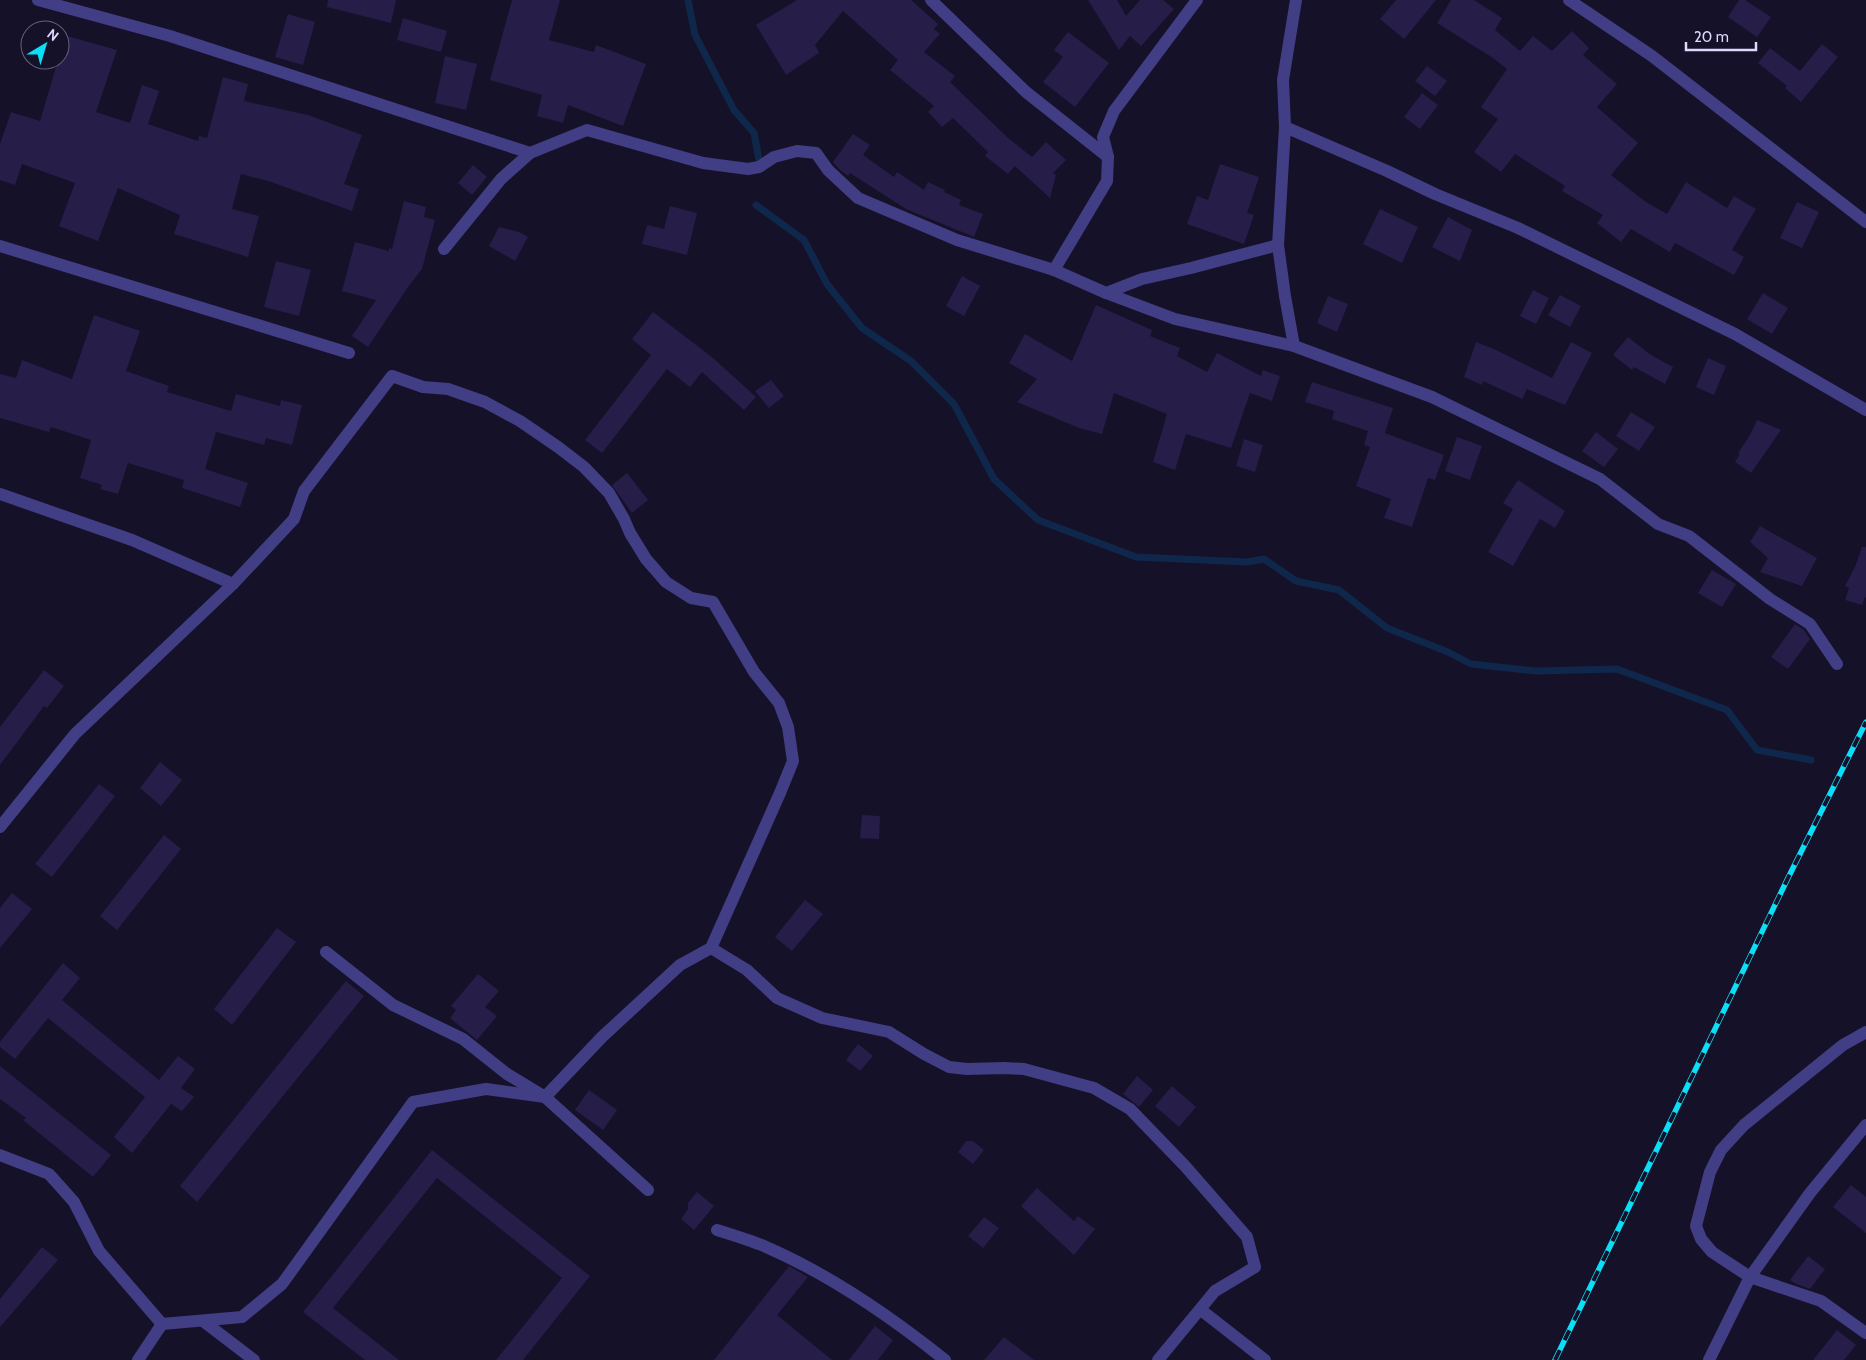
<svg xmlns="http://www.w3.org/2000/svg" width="1866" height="1360" font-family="Cabin,sans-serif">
<rect width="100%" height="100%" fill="#151128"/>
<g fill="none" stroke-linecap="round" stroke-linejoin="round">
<g stroke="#10274c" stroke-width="7">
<polyline points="688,0 695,35 734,110 754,133 759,160"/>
<polyline points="756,205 804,240 827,284 862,328 911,361 954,404 994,479 1038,520 1136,557 1247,562 1264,559 1296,581 1339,590 1387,628 1448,652 1471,664 1536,671 1617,669 1727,710 1757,750 1811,760"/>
</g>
</g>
<g fill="#261d48">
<polygon points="328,0 396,0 391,23 327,7"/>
<polygon points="512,0 560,0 549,40 594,52 596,45 646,64 623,126 568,105 563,123 537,116 542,95 490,80"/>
<polygon points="797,0 911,0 938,24 934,29 940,34 924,52 955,76 950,82 1007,137 1032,157 1046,142 1066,160 1053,173 1056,175 1050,198 1015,166 1008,174 985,156 988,152 953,118 942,127 928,112 934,106 890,70 898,60 843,11 815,45 819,53 786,75 756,25"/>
<polygon points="1088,0 1117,0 1126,16 1140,0 1163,0 1174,9 1141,46 1130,36 1119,50"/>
<polygon points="1396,0 1436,0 1404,39 1380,19"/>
<polygon points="1451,0 1474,0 1502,18 1495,30 1520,51 1533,36 1552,51 1572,31 1589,48 1583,55 1617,84 1597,107 1638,143 1611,175 1646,202 1667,214 1686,182 1727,208 1734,196 1756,209 1732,250 1744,257 1734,275 1675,243 1670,252 1631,229 1621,242 1597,223 1603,215 1562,191 1565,186 1515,154 1501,172 1474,152 1498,119 1481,107 1507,69 1493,58 1437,23"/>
<polygon points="1739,0 1745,0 1771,17 1757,37 1728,17"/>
<polygon points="288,14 315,22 303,65 275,57"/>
<polygon points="403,18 447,31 441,52 397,40"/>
<polygon points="1068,32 1109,63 1075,107 1043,82 1063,57 1054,50"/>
<polygon points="60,34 117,50 96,112 130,123 142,85 159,91 148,124 198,141 199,136 207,138 223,77 248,84 244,101 308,115 362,135 344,184 359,189 352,211 268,181 241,174 232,209 259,216 248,257 174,234 180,215 118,188 98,241 59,226 75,183 22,164 15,185 0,180 0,144 11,112 40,121 58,60 60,60"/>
<polygon points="1822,44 1838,57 1801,102 1785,88 1787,86 1758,63 1770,48 1800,71"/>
<polygon points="445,56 477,64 466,110 435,103"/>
<polygon points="1427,66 1447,81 1435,96 1415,81"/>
<polygon points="1422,93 1438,105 1420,129 1404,117"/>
<polygon points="853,134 870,145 863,155 894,177 897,172 924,190 928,182 945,190 944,192 961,200 959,205 983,214 974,237 906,209 850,173 848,176 840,170 833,162"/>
<polygon points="1220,164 1259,177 1247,213 1254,215 1244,244 1187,224 1197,196 1208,200"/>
<polygon points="473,165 487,177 472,195 458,183"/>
<polygon points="404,201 426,207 424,217 435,220 422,269 408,287 368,347 352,336 376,300 342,291 355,242 389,251 389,248 392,249"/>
<polygon points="1797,202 1819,212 1802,248 1780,238"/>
<polygon points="670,206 697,213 687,255 642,244 647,225 664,229"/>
<polygon points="1380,209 1418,227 1402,263 1363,244"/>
<polygon points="1448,217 1472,230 1460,261 1432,247"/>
<polygon points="499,227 519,232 528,237 515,261 489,246"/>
<polygon points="276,261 311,270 299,316 264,307"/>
<polygon points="962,276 980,286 964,316 946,306"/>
<polygon points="1533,290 1549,298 1536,324 1520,316"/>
<polygon points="1763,293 1788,308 1772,334 1747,319"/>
<polygon points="1560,295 1581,306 1570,327 1548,315"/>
<polygon points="1328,296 1348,304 1337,332 1317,323"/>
<polygon points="1096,305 1152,330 1150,336 1180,348 1177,356 1207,372 1217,353 1261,376 1263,370 1280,376 1272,401 1250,393 1231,448 1186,434 1175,470 1153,462 1167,414 1114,393 1102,434 1079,428 1017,402 1037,379 1009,363 1025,334 1072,361"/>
<polygon points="653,312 713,358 756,397 744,410 702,372 690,387 667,369 602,453 585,440 651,355 632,339"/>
<polygon points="94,315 140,331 126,371 169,386 167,392 231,411 236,394 280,406 281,400 302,405 292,445 266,438 264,445 216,432 205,469 248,483 240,507 182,488 184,480 128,463 118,494 100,489 102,485 80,478 91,440 51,427 49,432 0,418 0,374 16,378 22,360 72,379"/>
<polygon points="1628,337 1651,355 1673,367 1665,384 1634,367 1632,370 1613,355"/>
<polygon points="1476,342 1496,350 1552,378 1571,342 1592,353 1565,405 1527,389 1522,399 1483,381 1482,385 1464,377"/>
<polygon points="1708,358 1726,366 1714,395 1696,387"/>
<polygon points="771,380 784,396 769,408 755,391"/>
<polygon points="1312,382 1393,408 1385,433 1444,455 1435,480 1428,478 1412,527 1384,518 1391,499 1356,486 1370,447 1364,445 1368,431 1332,419 1334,411 1305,402"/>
<polygon points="1631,412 1655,427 1639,451 1616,436"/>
<polygon points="1757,420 1781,430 1751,473 1735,462 1740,454 1738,453 1750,435"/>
<polygon points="1596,432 1618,449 1604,467 1582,451"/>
<polygon points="1457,437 1482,446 1470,480 1445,471"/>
<polygon points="1244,439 1263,445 1255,472 1236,466"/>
<polygon points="627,473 648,500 632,513 612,485"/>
<polygon points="1518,480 1565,511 1555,528 1540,519 1513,566 1488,552 1513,509 1503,503"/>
<polygon points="1760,526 1817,558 1802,586 1760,572 1768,558 1750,542"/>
<polygon points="1862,547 1866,547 1866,598 1865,597 1862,605 1845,600 1849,588 1845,586 1855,567"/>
<polygon points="1712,570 1736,584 1722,607 1698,593"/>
<polygon points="1795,624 1804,630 1810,639 1788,669 1771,657"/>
<polygon points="44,670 64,686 47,708 44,706 0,765 0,727"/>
<polygon points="160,762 182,780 161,806 140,788"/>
<polygon points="99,784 115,796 52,877 35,864"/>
<polygon points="862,815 880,816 879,839 860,838"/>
<polygon points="164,835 181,849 117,930 100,916"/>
<polygon points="12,893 32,909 0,948 0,908"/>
<polygon points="805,900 823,914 792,951 775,937"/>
<polygon points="277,928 296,942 232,1025 214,1009"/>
<polygon points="63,963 80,978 62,1000 159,1080 178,1056 195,1069 181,1088 194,1097 182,1111 171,1104 132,1153 114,1137 145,1097 48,1018 15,1059 0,1047 0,1042"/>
<polygon points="478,974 499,991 485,1007 497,1016 477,1040 450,1018 456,1010 451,1006"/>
<polygon points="346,981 364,996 197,1202 180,1186"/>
<polygon points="858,1044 873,1056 860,1071 846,1060"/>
<polygon points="0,1066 111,1155 93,1177 23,1120 26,1118 0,1099"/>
<polygon points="1137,1076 1153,1090 1139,1107 1123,1094"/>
<polygon points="1172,1086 1196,1107 1179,1127 1155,1106"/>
<polygon points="589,1090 617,1110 603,1130 575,1110"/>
<polygon points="966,1141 973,1141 984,1150 973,1164 958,1152"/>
<polygon points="432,1150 590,1276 523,1360 496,1360 562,1278 437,1178 333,1308 399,1360 365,1360 303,1312"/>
<polygon points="1851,1185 1866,1197 1866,1233 1833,1207"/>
<polygon points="1037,1188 1074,1221 1078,1216 1095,1229 1074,1255 1021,1206"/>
<polygon points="697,1192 714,1206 694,1230 681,1219 688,1209 688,1203"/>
<polygon points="984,1217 999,1228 983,1248 968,1236"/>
<polygon points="42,1247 58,1260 0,1327 0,1299"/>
<polygon points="1808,1256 1825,1269 1810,1289 1796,1284 1790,1280"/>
<polygon points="789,1266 808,1277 777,1315 832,1360 714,1360"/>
<polygon points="875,1326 893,1340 878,1360 849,1360"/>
<polygon points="1837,1330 1856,1345 1844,1360 1813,1360"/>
<polygon points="1004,1337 1034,1360 984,1360"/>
</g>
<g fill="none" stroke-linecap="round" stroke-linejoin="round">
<g stroke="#413e85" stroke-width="12">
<polyline points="38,0 170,36 530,153 587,130 703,163 748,169 759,167 774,157 797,151 816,153 828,170 858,198 957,240 1054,270 1106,293 1175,319 1294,346 1432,397 1600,479 1658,524 1689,536 1770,599 1810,624 1837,664"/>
<polyline points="931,0 1026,92 1108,157"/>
<polyline points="1569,0 1652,56 1866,222"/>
<polyline points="1285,127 1387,171 1435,194 1518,228 1735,334 1866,410"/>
<polyline points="0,246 349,353"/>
<polyline points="444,249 501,179 530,153"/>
<polyline points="1054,270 1107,181 1108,157 1103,137 1114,111 1197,0"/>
<polyline points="1106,293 1142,279 1191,268 1278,245"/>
<polyline points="1294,346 1285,296 1278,245 1285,127 1283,80 1296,0"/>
<polyline points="0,494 132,540 233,584"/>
<polyline points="0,827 75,734 233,584 294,519 304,491 392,376 423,387 448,389 485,402 520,421 558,447 584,467 609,493 624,519 630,533 646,559 666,582 691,598 713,602 754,672 779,703 788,727 793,761 780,793 711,948 680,965 602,1037 545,1097 486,1089 413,1102 282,1284 242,1317 162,1324 99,1251 74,1202 49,1174 0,1155"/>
<polyline points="711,948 747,970 777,998 822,1018 889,1032 924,1054 949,1067 967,1069 1004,1068 1024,1069 1094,1088 1130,1109 1185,1166 1247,1237 1255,1267 1215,1291 1158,1360"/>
<polyline points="326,952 393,1005 463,1039 507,1074 545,1097 648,1190"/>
<polyline points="1866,1032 1843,1045 1744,1125 1721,1150 1710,1172 1696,1226 1701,1239 1712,1252 1750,1277 1821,1301 1866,1333"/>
<path d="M 717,1230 C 733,1235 749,1240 764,1246 C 829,1274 890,1316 945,1360"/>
<polyline points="1201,1310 1265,1360"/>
<polyline points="203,1321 254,1360"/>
<polyline points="138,1360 162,1324"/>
<polyline points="1709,1360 1750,1277 1810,1193 1866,1125"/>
</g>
<g stroke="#0cdef7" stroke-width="5.5">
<polyline id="rail" points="1555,1360 1788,878 1866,722"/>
</g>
<use href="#rail" stroke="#151128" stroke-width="4" stroke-dasharray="11" stroke-linecap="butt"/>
</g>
<g transform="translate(45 45) rotate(38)"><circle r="24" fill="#151128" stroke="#65617e"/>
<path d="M0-4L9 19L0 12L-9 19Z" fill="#0cdef7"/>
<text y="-8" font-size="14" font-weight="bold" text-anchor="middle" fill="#ddd9fe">N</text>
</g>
<path d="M1686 42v8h70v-8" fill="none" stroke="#ddd9fe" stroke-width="2.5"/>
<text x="1694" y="42" font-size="15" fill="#ddd9fe" stroke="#151128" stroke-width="4" paint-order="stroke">20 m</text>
</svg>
